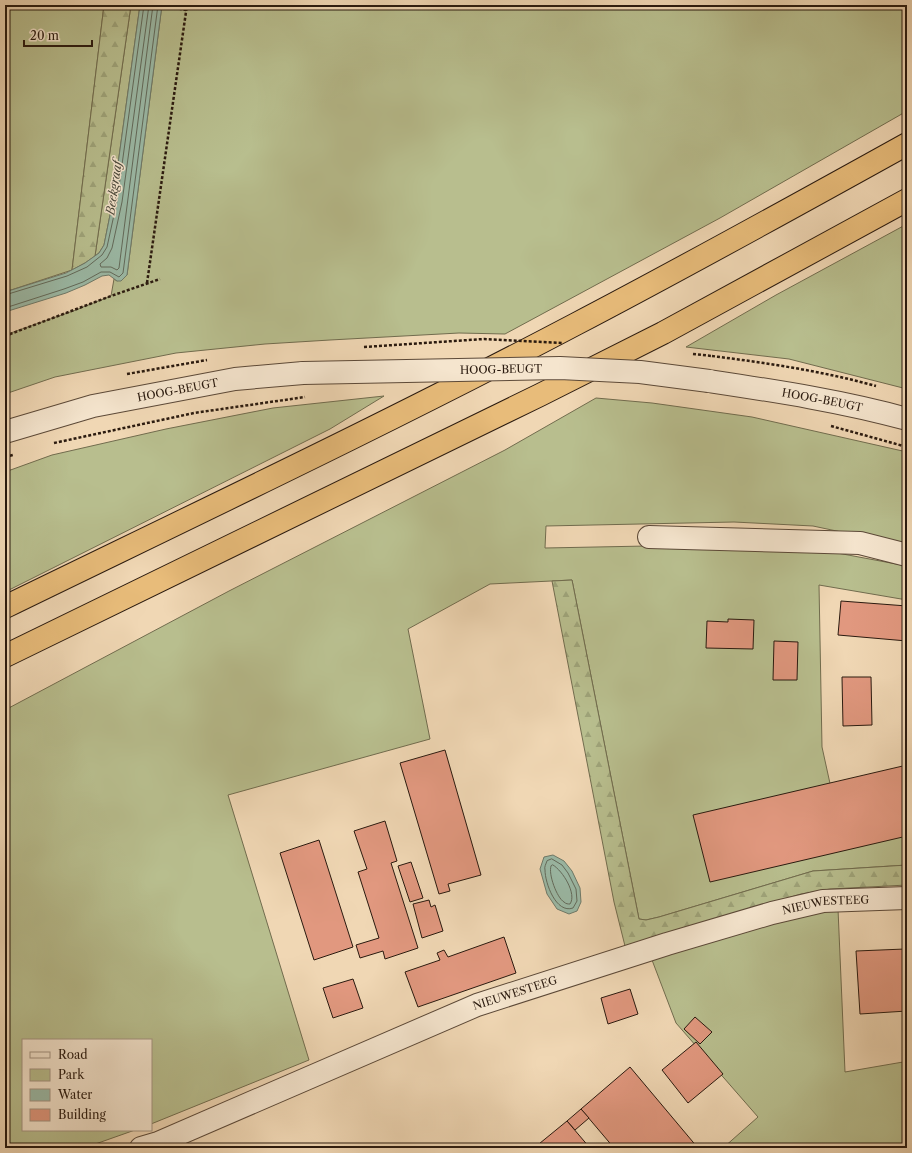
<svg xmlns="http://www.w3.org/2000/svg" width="912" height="1153" font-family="'Libre Caslon Text',serif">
<defs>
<pattern id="forest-firs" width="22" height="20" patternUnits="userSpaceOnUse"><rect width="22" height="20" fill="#b8be8e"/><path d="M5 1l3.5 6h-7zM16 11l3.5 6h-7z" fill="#9ea379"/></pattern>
</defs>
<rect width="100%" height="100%" fill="#f0d7b4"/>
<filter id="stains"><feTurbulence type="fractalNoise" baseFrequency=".005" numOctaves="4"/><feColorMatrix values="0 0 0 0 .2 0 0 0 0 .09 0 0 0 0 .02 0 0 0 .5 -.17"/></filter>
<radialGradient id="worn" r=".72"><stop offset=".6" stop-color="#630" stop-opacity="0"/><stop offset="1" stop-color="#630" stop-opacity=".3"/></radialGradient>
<g fill="#b8be8e" stroke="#716c4e">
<polygon points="5,5 104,5 72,270 5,292"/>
<polygon points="131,5 140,5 113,200 104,245 99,253 95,256"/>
<polygon points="162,5 907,5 907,111 720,218 505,334 459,333 330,340 265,344 176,353 55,377 5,394 5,335 73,311 111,296 114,279 117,281 127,275"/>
<polygon points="907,224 907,389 789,359 686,347 776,295"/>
<polygon points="384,396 330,429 5,592 5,472 52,455 166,429 273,408"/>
<polygon points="596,398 652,403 752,417 907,452 907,546 813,526 734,522 546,526 545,548 749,544 816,549 907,566 907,600 819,585 822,747 831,788 907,771 907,865 813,871 659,917 646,920 639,919 572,580 490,584 408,629 430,739 228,795 309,1060 151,1124 151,1040 23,1040 23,1130 135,1130 84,1148 5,1148 5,710 229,591 505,450"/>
<polygon points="838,909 845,1072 903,1062 907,1054 907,1148 723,1148 758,1117 676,1023 652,960 716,939 814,911"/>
</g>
<g fill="url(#forest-firs)" stroke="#716c4e">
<polygon points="104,5 131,5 95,256 85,263 72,270"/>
<polygon points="572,580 639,919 646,920 659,917 813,871 907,865 907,885 830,889 801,894 625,946 614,902 552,581"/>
</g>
<g fill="#9bbaa7" stroke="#6e7a6a">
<polygon points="140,5 162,5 127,275 121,281 117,281 109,275 102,276 85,285 66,293 5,312 5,292 66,273 85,263 99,253 104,245 113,200"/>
<polygon points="553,855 564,861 572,871 580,888 581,902 577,911 569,914 557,909 547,894 540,869 544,857"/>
</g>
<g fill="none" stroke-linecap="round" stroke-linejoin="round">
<g stroke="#626a5b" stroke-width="1">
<polyline points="149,5 122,202 112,248 107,258 100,264 101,267 111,267 117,270 119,268 153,5"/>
<polyline points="5,295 67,276 87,267 102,255 107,247 117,201 144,5"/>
<polyline points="5,308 64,289 83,282 101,272 110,272 119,277 123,273 158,5"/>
<path d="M 552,859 L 562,865 L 568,873 L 576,889 L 577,901 L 573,908 C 556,914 545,883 545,870 C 544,867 546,864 547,861 Z"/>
<path d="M 553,865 C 563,871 577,894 570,904 C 568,904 566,904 564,902 C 557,898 548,874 551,866 Z"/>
</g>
</g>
<g fill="#e1987f" stroke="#2a1a0f">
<polygon points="841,601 907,606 907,641 838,635"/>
<polygon points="728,619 754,620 753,649 706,648 707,621 728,622"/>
<polygon points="774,641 798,642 797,680 773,680"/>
<polygon points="842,677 871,677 872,725 843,726"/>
<polygon points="445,750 481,875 448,884 450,891 439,894 400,763"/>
<polygon points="907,765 907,836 710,882 693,815"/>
<polygon points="385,821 397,861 391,863 418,948 385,959 383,951 360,958 356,945 379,938 358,872 367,869 354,831"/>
<polygon points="319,840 353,947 314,960 280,853"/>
<polygon points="411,862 423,898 410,902 398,866"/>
<polygon points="429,900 431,907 435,905 443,931 422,938 413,904"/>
<polygon points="504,937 516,973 418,1007 405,972 440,960 437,953 444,950 448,957"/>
<polygon points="905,949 907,1011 860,1014 856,951"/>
<polygon points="353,979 363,1008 333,1018 323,988"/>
<polygon points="630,989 638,1014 608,1024 601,998"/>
<polygon points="695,1017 712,1032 700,1044 684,1029"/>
<polygon points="696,1042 723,1074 688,1103 662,1070"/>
<polygon points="630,1067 698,1148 614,1148 581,1109"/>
<polygon points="581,1109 589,1118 575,1130 567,1121"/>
<polygon points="567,1121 590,1148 534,1148"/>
</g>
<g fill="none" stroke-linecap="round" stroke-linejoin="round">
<g stroke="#5c4938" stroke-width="24">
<g id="minor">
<path id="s1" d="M 709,381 C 775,391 842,401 907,419"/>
<path id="s2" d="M 5,432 L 93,406 L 235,379 L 303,373"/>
<polyline points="649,537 860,543 907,555"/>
<path id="s3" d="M 141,1148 L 158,1143 L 477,1005 L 667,944 L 772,913 L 823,901 L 907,898"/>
</g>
</g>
<g stroke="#2a1a0f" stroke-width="24">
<g id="highway">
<path d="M 5,607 C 196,514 388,423 576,324 C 687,266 797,205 907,144"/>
<polyline points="5,656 540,395 663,333 907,200"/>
</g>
</g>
<g stroke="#2a1a0f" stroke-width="2.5" stroke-dasharray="3 2" stroke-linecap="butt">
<polyline points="159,5 186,10"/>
<polyline points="147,283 187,5"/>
<polyline points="5,336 111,296 160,279"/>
<path d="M 712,356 C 767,363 822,371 876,386"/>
<polyline points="127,374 207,360"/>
<polyline points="831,426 907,447"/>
<polyline points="54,443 194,413 305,397"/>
<polyline points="5,457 13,455"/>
</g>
<use href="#minor" stroke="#f5e5ce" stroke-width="22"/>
<use href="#highway" stroke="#e8bc7a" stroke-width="22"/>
<g stroke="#5c4938" stroke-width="24" stroke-linecap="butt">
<g id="minor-bridge">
<path id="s4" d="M 303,373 L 560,368 L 640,372 L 709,381"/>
</g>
</g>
<g stroke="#2a1a0f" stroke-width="2.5" stroke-dasharray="3 2" stroke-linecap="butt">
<polyline points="364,347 484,339 562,343"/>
<polyline points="693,354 712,356"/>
</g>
<use href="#minor-bridge" stroke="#f5e5ce" stroke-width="22"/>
</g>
<g text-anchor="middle" stroke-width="3" stroke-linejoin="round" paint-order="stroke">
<g font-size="11" fill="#2a1a0f" stroke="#f5e5ce">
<text dy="4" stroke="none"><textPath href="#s4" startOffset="198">HOOG-BEUGT</textPath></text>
<text dy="4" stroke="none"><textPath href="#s2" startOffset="178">HOOG-BEUGT</textPath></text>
<text dy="4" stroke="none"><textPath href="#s1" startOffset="115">HOOG-BEUGT</textPath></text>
<text dy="4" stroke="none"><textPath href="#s3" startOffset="729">NIEUWESTEEG</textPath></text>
<text dy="4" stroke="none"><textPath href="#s3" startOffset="405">NIEUWESTEEG</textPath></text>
</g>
<g font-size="12" font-style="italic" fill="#4c4a3d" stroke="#f5e5ce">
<text transform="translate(114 188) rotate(-82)" y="4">Beekgraaf</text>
</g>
</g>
<rect width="912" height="1153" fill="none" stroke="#f0d7b4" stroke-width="20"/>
<rect x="6" y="6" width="900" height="1141" fill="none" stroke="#2a1a0f" stroke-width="2"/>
<rect x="10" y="10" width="892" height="1133" fill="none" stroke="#2a1a0f"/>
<rect x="22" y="1039" width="130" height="92" fill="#f5e5ce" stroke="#a49482"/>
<rect x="30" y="1052" width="20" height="6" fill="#f5e5ce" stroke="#a49482"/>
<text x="58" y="1059" font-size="12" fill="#2a1a0f">Road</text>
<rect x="30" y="1069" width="20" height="12" fill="#b8be8e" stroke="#a49482"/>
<text x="58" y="1079" font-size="12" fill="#2a1a0f">Park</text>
<rect x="30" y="1089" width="20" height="12" fill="#9bbaa7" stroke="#a49482"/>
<text x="58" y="1099" font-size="12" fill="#2a1a0f">Water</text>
<rect x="30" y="1109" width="20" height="12" fill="#e1987f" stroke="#a49482"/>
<text x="58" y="1119" font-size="12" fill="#2a1a0f">Building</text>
<path d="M24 40v6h68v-6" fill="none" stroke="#2a1a0f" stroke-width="2"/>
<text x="30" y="40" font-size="12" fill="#2a1a0f" stroke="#f5e5ce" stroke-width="3" paint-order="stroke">20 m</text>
<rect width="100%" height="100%" filter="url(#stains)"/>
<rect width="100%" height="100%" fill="url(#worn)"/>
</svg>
